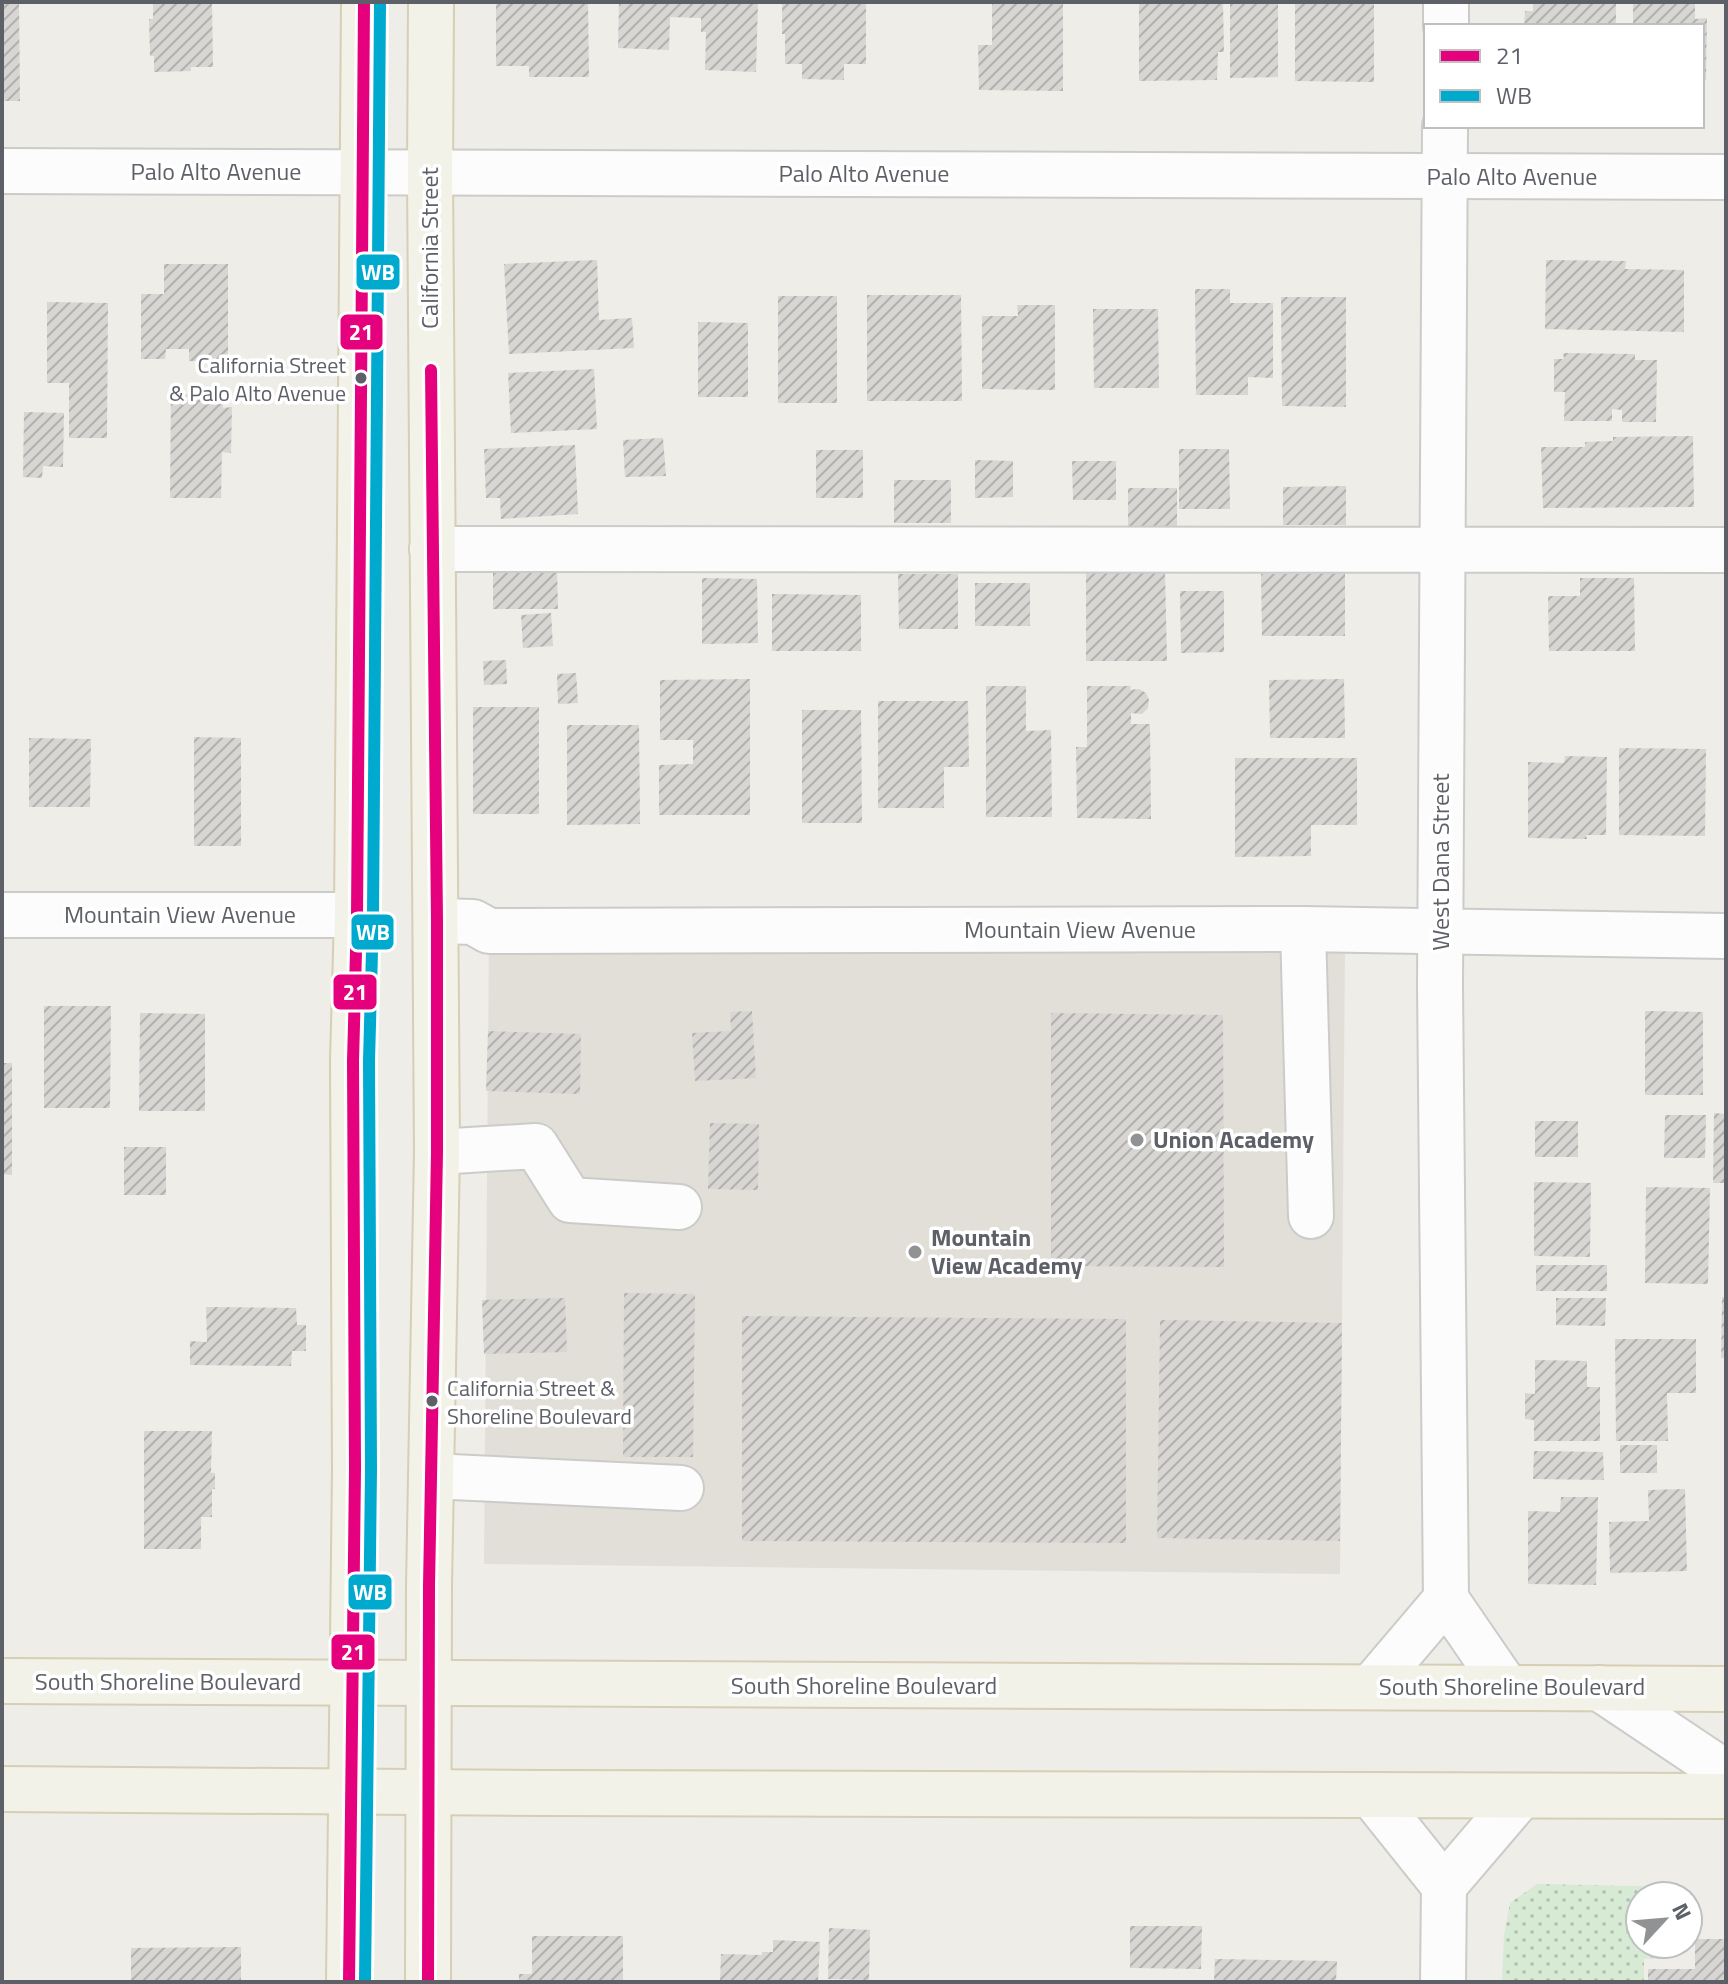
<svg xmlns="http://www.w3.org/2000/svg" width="1728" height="1984" font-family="'Titillium Web',sans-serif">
<defs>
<pattern id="park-dots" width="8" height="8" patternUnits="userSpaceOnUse" patternTransform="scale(2)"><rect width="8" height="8" fill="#d6ead4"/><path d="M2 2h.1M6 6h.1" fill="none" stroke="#b1c1b0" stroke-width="1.8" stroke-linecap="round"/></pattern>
<pattern id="building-hatch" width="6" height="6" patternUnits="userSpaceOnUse" patternTransform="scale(2)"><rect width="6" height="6" fill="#d7d6d3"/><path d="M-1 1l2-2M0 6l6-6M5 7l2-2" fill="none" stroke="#b2b1af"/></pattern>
</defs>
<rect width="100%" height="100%" fill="#eeede8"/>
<polygon fill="#e1dfd8" points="489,931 1345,941 1340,1574 484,1564"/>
<polygon fill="url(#park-dots)" points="1537,1884 1682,1887 1683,1896 1640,1896 1640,1944 1683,1944 1683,1946 1668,1958 1644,1959 1644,1982 1502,1982 1504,1935 1510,1903"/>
<g fill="url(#building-hatch)">
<polygon points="2,2 19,2 20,101 2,101"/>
<polygon points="153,2 212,2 213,67 191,67 191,71 154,72 154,56 150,56 149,19 153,19"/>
<polygon points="496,2 588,2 589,77 529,77 529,66 496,66"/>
<polygon points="619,2 758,2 756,72 705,70 706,32 701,32 701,18 670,17 669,50 618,48"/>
<polygon points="782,2 866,2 866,64 844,64 844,80 802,79 802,64 785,64 785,34 782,34"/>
<polygon points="992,2 1063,2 1063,91 979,90 978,45 992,45"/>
<polygon points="1139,2 1223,2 1224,52 1218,52 1217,80 1139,81"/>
<polygon points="1230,2 1278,2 1278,77 1230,78"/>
<polygon points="1295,2 1374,2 1374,82 1295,81"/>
<polygon points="1533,2 1616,2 1616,26 1524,26 1525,11 1533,11"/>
<polygon points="1633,2 1695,2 1695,19 1707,18 1706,80 1702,80 1702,26 1633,26"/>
<polygon points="597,260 599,320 632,318 634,348 509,354 504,264"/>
<polygon points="1546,260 1626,261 1625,269 1684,270 1684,332 1545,329"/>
<polygon points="164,264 228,264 228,362 189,361 189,349 166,349 165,359 141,359 141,294 164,294"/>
<polygon points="1195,289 1230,289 1230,303 1273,303 1273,378 1248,377 1248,395 1196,395"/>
<polygon points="867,295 961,295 962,401 867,401"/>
<rect x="778" y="296" width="59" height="107"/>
<polygon points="1281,297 1346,297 1346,407 1282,406"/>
<polygon points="47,302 108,303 107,438 69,438 69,383 47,383"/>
<polygon points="1017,305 1055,305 1055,390 982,389 982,316 1018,316"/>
<polygon points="1093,309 1158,309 1159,388 1094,388"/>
<polygon points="698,322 748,323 748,397 698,397"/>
<polygon points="1563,353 1635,354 1635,360 1657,360 1656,422 1622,422 1622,410 1612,409 1612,421 1564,421 1565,392 1554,392 1554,359 1564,359"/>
<polygon points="594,369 597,429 511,433 508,373"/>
<polygon points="171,394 223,395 223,408 232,407 231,453 222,452 221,498 170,498"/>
<polygon points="24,412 64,413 63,467 43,466 42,478 23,477"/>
<polygon points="1693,436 1694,507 1543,508 1541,447 1585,447 1585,442 1613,441 1613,437"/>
<polygon points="663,438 666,476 625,477 623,440"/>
<polygon points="575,445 578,514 501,519 500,498 486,498 484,449"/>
<polygon points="1179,449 1229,449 1230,509 1179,509"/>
<rect x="816" y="450" width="47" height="48"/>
<polygon points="975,460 1013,461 1013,497 975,498"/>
<polygon points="1072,461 1116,461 1116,500 1073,500"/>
<rect x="894" y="480" width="57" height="43"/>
<polygon points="1346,486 1346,525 1283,525 1283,487"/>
<rect x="1128" y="488" width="49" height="38"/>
<polygon points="493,569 557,569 558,609 493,609"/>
<polygon points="1086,571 1165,571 1167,661 1086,661"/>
<polygon points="1345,573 1345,636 1262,636 1261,574"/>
<polygon points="898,574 958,574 958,629 899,629"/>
<polygon points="702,578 757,579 758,643 702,644"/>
<polygon points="1580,578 1634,578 1635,651 1549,651 1548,596 1580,596"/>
<rect x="975" y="583" width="55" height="43"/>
<polygon points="1180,591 1224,591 1224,652 1181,653"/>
<polygon points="772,594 861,595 861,651 772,651"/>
<polygon points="551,613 553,646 523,648 521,615"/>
<polygon points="506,660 507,684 484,685 483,661"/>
<polygon points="576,673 578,703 558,704 557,674"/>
<polygon points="750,679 750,815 659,815 659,765 693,764 693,740 660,740 660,680"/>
<polygon points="1344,679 1345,738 1270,738 1269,680"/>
<polygon points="986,686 1026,686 1026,731 1051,730 1052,817 986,817"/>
<polygon points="1087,686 1131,686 1130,690 1139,689 1146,693 1149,700 1148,708 1142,714 1131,713 1131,724 1150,724 1151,819 1077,818 1076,747 1087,747"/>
<polygon points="878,701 968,701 969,767 944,767 944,808 878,808"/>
<rect x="473" y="707" width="66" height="107"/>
<polygon points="802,710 861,710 862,823 802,823"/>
<polygon points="567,725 639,725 640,824 567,825"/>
<polygon points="194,737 241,738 241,846 194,846"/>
<polygon points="29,738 91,739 90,807 29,807"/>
<polygon points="1619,748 1706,749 1705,836 1619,835"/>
<polygon points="1565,756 1607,757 1606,835 1586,835 1587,839 1528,838 1528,762 1564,763"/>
<polygon points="1235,758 1357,758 1357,825 1311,825 1311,856 1235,857"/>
<polygon points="44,1006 111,1006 110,1108 44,1108"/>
<polygon points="752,1011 756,1078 695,1081 692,1033 731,1031 730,1012"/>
<polygon points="1645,1011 1703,1012 1703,1095 1645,1095"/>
<polygon points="140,1013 205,1014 205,1111 139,1111"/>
<polygon points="1051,1013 1223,1015 1224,1267 1051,1266"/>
<polygon points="488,1031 581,1034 580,1094 486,1091"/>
<polygon points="2,1063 12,1063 12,1175 2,1174"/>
<polygon points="1714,1113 1726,1114 1726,1183 1713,1183"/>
<polygon points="1665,1115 1706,1115 1705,1158 1664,1158"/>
<rect x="1535" y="1121" width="43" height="36"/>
<polygon points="710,1123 759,1124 758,1190 708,1189"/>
<rect x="124" y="1147" width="42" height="48"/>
<polygon points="1534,1182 1591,1183 1590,1257 1534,1256"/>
<polygon points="1646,1187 1710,1188 1708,1284 1645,1283"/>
<rect x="1536" y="1265" width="71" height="26"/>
<polygon points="624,1293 695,1294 693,1457 623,1457"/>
<polygon points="1722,1297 1726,1297 1726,1358 1721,1358"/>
<polygon points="565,1298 567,1352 484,1354 482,1300"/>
<polygon points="1556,1298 1606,1298 1605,1326 1556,1325"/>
<polygon points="206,1307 296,1308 297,1325 306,1325 306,1351 292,1351 291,1366 190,1365 190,1341 207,1342"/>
<polygon points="742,1316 1126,1319 1126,1543 742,1541"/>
<polygon points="1160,1320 1342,1323 1340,1541 1157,1538"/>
<polygon points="1615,1339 1696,1339 1696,1393 1667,1393 1668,1441 1616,1441"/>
<polygon points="1535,1360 1587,1361 1587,1387 1600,1387 1600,1441 1534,1441 1534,1420 1525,1419 1525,1393 1535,1394"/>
<polygon points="144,1431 212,1431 211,1473 215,1473 215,1489 212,1489 212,1517 201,1517 201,1549 144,1549"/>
<rect x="1620" y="1445" width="37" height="28"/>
<polygon points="1534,1451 1603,1452 1604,1480 1533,1479"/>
<polygon points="1685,1489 1687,1571 1610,1573 1609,1522 1649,1521 1648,1490"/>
<polygon points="1561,1497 1598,1497 1596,1585 1528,1584 1528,1511 1560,1512"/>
<polygon points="1130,1926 1202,1926 1201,1969 1130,1968"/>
<polygon points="829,1928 870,1930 869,1980 828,1979"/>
<polygon points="532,1936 623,1936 623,1982 519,1982 519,1974 532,1974"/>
<polygon points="1695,1939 1726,1939 1726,1982 1648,1982 1648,1969 1695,1969"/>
<polygon points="773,1940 820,1942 818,1982 720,1982 721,1954 762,1955 762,1952 773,1952"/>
<polygon points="241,1947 241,1982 131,1982 131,1948"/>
<polygon points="1215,1959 1337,1961 1336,1982 1214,1982"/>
</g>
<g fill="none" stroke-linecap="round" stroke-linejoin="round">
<g stroke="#cbcbca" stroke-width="48">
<g id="minor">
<polyline points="1446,26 1446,2"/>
<polyline points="1445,126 1440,985 1446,1599 1507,1688"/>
<polyline points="2,171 1726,177"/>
<polyline points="432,549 1726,550"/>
<polyline points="2,915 357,915"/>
<polyline points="437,921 473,922 489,931 1303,929 1726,936"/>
<polyline points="1303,929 1311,1216"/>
<polyline points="437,1152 536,1146 570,1200 679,1207"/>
<polyline points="431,1476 681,1488"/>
<polyline points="1372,1686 1446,1599"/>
<polyline points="1599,1688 1726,1773"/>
<polyline points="1372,1796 1444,1886 1443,1982"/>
<polyline points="1444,1886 1520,1797"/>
</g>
</g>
<g stroke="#d6ceb5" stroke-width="48">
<g id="major">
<polyline points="2,1681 1726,1689"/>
<polyline points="2,1789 541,1793 1726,1796"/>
<polyline points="349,1982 355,1469 353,1061 357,915 364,2"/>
<polyline points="428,1982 429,1586 437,1152 430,173 431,2"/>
</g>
</g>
<use href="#minor" stroke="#fcfcfc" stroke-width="44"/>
<use href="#major" stroke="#f3f2e9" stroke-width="44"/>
<g stroke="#fff" stroke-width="18">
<g id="bus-1">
<polyline points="349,1982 355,1469 353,1061 357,915 364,2"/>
<polyline points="428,1982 429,1586 437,1152 437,921 431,370"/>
</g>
</g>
<g stroke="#fff" stroke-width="18">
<polyline id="bus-2" points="365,1982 371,1469 369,1061 373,915 380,2"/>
</g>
<use href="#bus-1" stroke="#e5007d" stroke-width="12"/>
<use href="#bus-2" stroke="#00a9ce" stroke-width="12"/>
</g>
<g fill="#5d6167" stroke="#fff" stroke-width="3">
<circle cx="361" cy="378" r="7"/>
<circle cx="432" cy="1401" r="7"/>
</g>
<g fill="#909294" stroke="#fff" stroke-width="3">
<circle cx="1137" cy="1140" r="8"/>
<circle cx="915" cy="1252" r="8"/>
</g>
<g text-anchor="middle" stroke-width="7" stroke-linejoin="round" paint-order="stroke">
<g font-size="22" fill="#5d6167" stroke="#fff" text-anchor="end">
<text x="346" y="373">California Street<tspan x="346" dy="28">&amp; Palo Alto Avenue</tspan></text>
<text x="447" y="1396" text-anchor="start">California Street &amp;<tspan x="447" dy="28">Shoreline Boulevard</tspan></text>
</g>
<g font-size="24" fill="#5d6167" stroke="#fff">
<text x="216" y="180">Palo Alto Avenue</text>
<text x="864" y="182">Palo Alto Avenue</text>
<text x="1512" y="185">Palo Alto Avenue</text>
<text transform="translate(430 248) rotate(-90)" y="8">California Street</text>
<text transform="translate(1441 862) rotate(-90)" y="8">West Dana Street</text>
<text x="180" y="923">Mountain View Avenue</text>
<text x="1080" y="938">Mountain View Avenue</text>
<text x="168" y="1690">South Shoreline Boulevard</text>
<text x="864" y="1694">South Shoreline Boulevard</text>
<text x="1512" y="1695">South Shoreline Boulevard</text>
</g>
<g font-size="24" font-weight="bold" fill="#5d6167" stroke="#fff" text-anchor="start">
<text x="1153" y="1148">Union Academy</text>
<text x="931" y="1246">Mountain<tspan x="931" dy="28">View Academy</tspan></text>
</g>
</g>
<g stroke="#fff" stroke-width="3">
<rect x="355" y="253" width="46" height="38" rx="8" fill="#00a9ce"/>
<rect x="339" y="313" width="45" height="38" rx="8" fill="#e5007d"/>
<rect x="350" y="913" width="45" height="38" rx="8" fill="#00a9ce"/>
<rect x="332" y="973" width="46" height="38" rx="8" fill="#e5007d"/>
<rect x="347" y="1573" width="46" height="38" rx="8" fill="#00a9ce"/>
<rect x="330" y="1633" width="46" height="38" rx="8" fill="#e5007d"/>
</g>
<g font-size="22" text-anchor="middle" font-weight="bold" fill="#fff">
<text x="378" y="280">WB</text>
<text x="361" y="340">21</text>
<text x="373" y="940">WB</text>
<text x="355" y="1000">21</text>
<text x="370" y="1600">WB</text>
<text x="353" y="1660">21</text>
</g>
<rect width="1728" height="1984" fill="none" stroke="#5d6167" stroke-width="8"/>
<rect x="1424" y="24" width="280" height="104" fill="#ffffff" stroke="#bec0c2" stroke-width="2"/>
<rect x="1440" y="50" width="40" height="12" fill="#e5007d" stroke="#bec0c2" stroke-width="2"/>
<text x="1496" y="64" font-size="24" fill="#5d6167">21</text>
<rect x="1440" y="90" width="40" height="12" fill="#00a9ce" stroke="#bec0c2" stroke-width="2"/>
<text x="1496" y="104" font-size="24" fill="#5d6167">WB</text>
<g transform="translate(1664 1920) rotate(64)"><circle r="38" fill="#ffffff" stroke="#bec0c2" stroke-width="2"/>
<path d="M0-6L14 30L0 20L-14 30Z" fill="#909294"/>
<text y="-12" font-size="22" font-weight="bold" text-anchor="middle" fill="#5d6167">N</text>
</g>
</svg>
